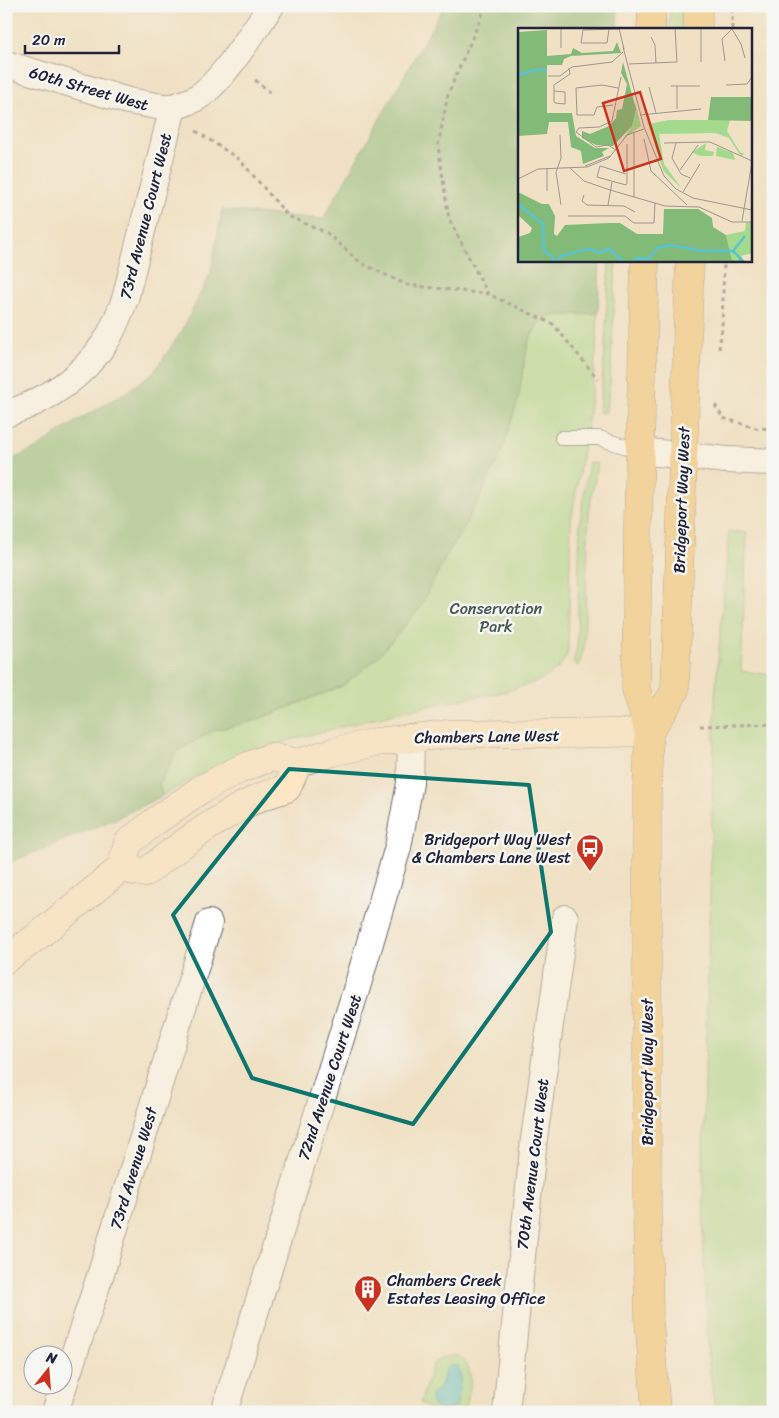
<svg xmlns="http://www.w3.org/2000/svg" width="779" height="1418" font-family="Sriracha,sans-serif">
<rect width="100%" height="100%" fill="#f6f6f2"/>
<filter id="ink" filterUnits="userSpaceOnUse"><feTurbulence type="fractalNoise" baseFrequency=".02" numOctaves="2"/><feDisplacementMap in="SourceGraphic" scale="10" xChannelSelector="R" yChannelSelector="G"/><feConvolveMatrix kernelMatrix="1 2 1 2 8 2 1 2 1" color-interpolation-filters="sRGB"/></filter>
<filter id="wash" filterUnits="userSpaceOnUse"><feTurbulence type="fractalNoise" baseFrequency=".0096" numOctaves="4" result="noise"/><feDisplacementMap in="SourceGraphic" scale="20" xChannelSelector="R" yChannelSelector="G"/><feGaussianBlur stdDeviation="1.12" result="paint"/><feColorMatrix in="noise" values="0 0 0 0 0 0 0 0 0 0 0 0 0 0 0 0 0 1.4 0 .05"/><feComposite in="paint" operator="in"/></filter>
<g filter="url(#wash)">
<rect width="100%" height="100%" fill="#f0e1c5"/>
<g fill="#a3da8b" stroke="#627e63">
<polygon points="670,6 682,6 681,29 669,29"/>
<polygon points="609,260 616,260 610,386 605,413 599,412 605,351"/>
<polygon points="598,313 596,353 589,414 571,521 568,650 566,657 558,668 547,677 533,683 500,693 472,697 399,712 286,741 195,777 162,796 159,784 177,751 214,730 254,721 342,686 374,661 419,609 447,554 464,527 485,487 524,365 528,343 537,325 549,316"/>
<polygon points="589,462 597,464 589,511 584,647 579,666 573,663 577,648 580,521"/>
<polygon points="729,531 747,533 741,671 773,675 773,1412 715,1412 708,1356 704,1253 703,1157 715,696"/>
<path d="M 457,1355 C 461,1359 466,1362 468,1367 C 474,1380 468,1398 465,1412 L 433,1412 L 420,1403 L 433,1363 L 442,1358 Z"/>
</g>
<polygon fill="#82ba77" stroke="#526e59" points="444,6 618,6 617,29 519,29 519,260 600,260 598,313 549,316 537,325 528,343 518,400 503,448 485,487 464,527 447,554 419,609 374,661 342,686 254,721 214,730 177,751 159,784 162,796 113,820 6,864 6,462 35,449 75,422 126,392 154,372 182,331 211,272 222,210 323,219"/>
<path fill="#59c3d5" stroke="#3e7288" d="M 449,1365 L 457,1366 L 461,1377 L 457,1403 L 456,1406 C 448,1411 431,1413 431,1399 C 431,1392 439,1389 442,1383 C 444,1378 444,1373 445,1368 Z"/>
</g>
<g filter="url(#ink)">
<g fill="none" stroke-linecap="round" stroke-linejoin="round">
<g stroke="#6a656b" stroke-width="16">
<polyline id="lane" points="562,438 599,438 639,451"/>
</g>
<g stroke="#6a656b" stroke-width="28">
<g id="street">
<polyline points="6,64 128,101 163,107 173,107"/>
<path d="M 6,414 C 46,401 80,379 104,344 C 114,330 119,314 125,299 L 173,107 C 181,104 191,102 198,97 C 223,81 253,31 271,6"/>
<polyline points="639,451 727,460 773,462"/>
<polyline points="55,1412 102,1270 209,923"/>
<polyline points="224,1412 357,987 398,847 410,783 411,737"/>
<polyline points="506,1412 534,1139 565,918"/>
</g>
</g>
<g stroke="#6a656b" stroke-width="29">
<g id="secondary">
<path d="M 121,868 L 145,873 C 179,846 215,819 254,800 C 265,795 276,792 287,788 L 298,763"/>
<polyline points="6,959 38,936 121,868 128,843 154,822 200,790 238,770 271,757 298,763 333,752 376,742 448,734 511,733 567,734 649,732"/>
</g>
</g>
<g stroke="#6a656b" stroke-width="29">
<g id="primary">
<polyline points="651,29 652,6"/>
<polyline points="698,29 698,6"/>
<polyline points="645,260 638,523 636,689 649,732 647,792 647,1209 649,1319 656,1412"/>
<polyline points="649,732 675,691 690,260"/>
</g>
</g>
<g stroke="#6a656b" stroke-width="3" stroke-dasharray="4 4" stroke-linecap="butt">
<polyline points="486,6 448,94 438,146 449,219 488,294"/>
<polyline points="732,29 732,6"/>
<polyline points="255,80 270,92"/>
<polyline points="196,131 240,160 288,216 327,233 361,263 407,285 488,294 553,324 598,379"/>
<polyline points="719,349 722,328 724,260"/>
<polyline points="715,405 723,418 756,428 773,429"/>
<polyline points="700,726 773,724"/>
</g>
<use href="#lane" stroke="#fff" stroke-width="14"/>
<use href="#street" stroke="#fff" stroke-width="26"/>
<use href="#secondary" stroke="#fce6c4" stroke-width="28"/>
<use href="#primary" stroke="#f7c06c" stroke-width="28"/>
</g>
</g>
<path d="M0 0H779V1418H0ZM 289,769 L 529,785 L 551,932 L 413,1124 L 252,1078 L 173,915 Z" fill="#f0e1c5" fill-opacity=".55" fill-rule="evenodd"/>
<path fill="none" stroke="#0f766e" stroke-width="4" stroke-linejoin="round" d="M 289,769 L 529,785 L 551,932 L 413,1124 L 252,1078 L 173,915 Z"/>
<defs>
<g id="bus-pin" transform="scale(1.4375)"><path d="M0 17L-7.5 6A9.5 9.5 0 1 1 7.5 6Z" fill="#c8321e" stroke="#f6f6f2"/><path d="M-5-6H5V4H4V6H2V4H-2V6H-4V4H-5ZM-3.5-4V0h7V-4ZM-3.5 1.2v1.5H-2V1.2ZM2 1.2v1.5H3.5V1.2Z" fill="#fff"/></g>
<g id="building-pin" transform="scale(1.4375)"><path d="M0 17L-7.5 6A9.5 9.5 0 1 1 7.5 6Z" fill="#c8321e" stroke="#f6f6f2"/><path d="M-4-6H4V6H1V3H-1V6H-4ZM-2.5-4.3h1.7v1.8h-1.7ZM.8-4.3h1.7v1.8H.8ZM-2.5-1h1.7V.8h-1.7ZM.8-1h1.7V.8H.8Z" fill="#fff"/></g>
</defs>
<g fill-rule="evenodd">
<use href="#bus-pin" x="590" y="848"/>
<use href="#building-pin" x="368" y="1289"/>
</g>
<g text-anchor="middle" stroke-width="5" stroke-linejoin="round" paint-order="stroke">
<g font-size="16" fill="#22223b" stroke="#f6f6f2">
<text transform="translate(89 88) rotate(16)" y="6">60th Street West</text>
<text transform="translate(145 216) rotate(-76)" y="6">73rd Avenue Court West</text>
<text transform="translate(681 500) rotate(-88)" y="6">Bridgeport Way West</text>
<text transform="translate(487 736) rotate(-1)" y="6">Chambers Lane West</text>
<text transform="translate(647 1072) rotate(-90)" y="6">Bridgeport Way West</text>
<text transform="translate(329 1077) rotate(-72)" y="6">72nd Avenue Court West</text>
<text transform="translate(532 1164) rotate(-83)" y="6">70th Avenue Court West</text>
<text transform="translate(133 1168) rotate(-73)" y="6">73rd Avenue West</text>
</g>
<g font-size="16" fill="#495953" stroke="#f6f6f2">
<text x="496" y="614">Conservation<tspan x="496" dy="18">Park</tspan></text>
</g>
<g font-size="16" fill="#22223b" stroke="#f6f6f2" text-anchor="end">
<text x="571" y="845">Bridgeport Way West<tspan x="571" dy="18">&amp; Chambers Lane West</tspan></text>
<text x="387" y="1286" text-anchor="start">Chambers Creek<tspan x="387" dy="18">Estates Leasing Office</tspan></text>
</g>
</g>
<g transform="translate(518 28)">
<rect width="234" height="234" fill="#f0e1c5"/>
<path d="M 117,74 L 123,98 L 105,111 L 114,98 ZM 128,90 L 131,96 L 151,92 L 212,92 L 209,103 L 222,124 L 226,126 L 223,128 L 211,110 L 197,105 L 141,106 L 146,136 L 164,161 L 145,142 ZM 188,115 L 187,122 L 196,124 L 195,128 L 182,128 L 174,124 ZM 199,119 L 215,125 L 217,132 L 198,128 ZM 234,194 L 234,225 L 223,228 L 220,233 L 214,233 L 208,207 L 227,203 L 228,195 Z" fill="#a3da8b"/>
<path d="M 29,2 L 29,28 L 53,26 L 55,20 L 64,25 L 95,23 L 99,14 L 103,25 L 53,28 L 46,31 L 44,37 L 29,37 L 29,85 L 54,85 L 58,108 L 77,120 L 91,120 L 84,124 L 86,128 L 65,136 L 63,123 L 53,119 L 50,94 L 31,94 L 29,106 L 0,108 L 0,4 ZM 105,34 L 118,81 L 114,98 L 95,118 L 78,117 L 64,110 L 64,103 L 72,106 L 91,98 L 98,90 L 99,82 L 104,81 L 109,56 L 103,45 ZM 193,69 L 234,69 L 234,93 L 190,92 ZM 0,164 L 24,176 L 31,176 L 37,188 L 36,206 L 39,208 L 47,197 L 91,195 L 102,195 L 119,206 L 145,206 L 146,181 L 180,181 L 194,190 L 195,199 L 208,207 L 214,232 L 220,233 L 223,228 L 226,234 L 0,234 L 0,209 L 12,205 L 14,200 L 0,187 Z" fill="#82ba77"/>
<path fill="none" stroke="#59c3d5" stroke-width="2.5" d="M 0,47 L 16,42 L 29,42M 0,176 L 25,196 L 26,223 L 34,228 L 37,234M 215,223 L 227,208M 39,234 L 43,228 L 71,221 L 82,225 L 91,221 L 106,234M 115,234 L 119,230 L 131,231 L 139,220 L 152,217 L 184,223 L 215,223 L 226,234"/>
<path fill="none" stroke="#9e958e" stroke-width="1" d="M 101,0 L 106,21M 183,0 L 183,34M 91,1 L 89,15 L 63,15 L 65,2 L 101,1M 214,1 L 223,16 L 227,30M 133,9 L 137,17 L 138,35M 105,19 L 126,99 L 146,148 L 158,161 L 175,170 L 234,182M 43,20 L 43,0M 207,33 L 204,11 L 214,1M 111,36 L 159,34 L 157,0M 30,48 L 42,48 L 54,39 L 94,34 L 105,24M 208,57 L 229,56 L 234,49M 153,58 L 182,58M 159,58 L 159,81M 131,59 L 138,85M 36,63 L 47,64 L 47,76 L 37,75 L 36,74 L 36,57 L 52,46 L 51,40M 95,77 L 79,79 L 76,87 L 59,87 L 58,60 L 84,57 L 100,60M 122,87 L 183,81M 116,104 L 116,169M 42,107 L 43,130 L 38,144 L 43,177M 126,111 L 133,143 L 169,177M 146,115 L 192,114 L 234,133M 158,115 L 154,130 L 163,146 L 172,150M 0,116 L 0,140M 98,122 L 90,117 L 78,119 L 58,104 L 61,100 L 81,99 L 94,93 L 103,49M 67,138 L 92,128M 52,140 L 66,153 L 92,162 L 147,178 L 181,179 L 214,194 L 234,194M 162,142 L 180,117M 108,146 L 82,138 L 79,149 L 108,157 L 109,155 L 109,116M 0,151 L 20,141 L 69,139 L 79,135 L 91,130 L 109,107 L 126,101M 29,163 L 29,140M 165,164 L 182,136M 66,167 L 64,173 L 69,177 L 106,178 L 117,184M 90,177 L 94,154M 50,188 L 107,188 L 116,195 L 136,195 L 137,175M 224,193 L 234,134"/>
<path fill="#c8321e" fill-opacity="0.15" stroke="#c8321e" stroke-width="2.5" d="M 122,64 L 143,131 L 106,143 L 85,75 Z"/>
<rect width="234" height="234" fill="none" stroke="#22223b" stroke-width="2.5"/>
</g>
<rect width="779" height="1418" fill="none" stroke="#f6f6f2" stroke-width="25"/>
<g transform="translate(48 1370) rotate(17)"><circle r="24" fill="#f6f6f2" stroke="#a1a1a9"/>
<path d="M0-4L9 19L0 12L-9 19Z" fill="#c8321e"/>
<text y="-8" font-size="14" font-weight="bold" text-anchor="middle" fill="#22223b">N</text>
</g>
<path d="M25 45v8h94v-8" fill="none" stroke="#22223b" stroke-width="2.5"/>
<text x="32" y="45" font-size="15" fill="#22223b" stroke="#f6f6f2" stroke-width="4" paint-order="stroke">20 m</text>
</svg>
